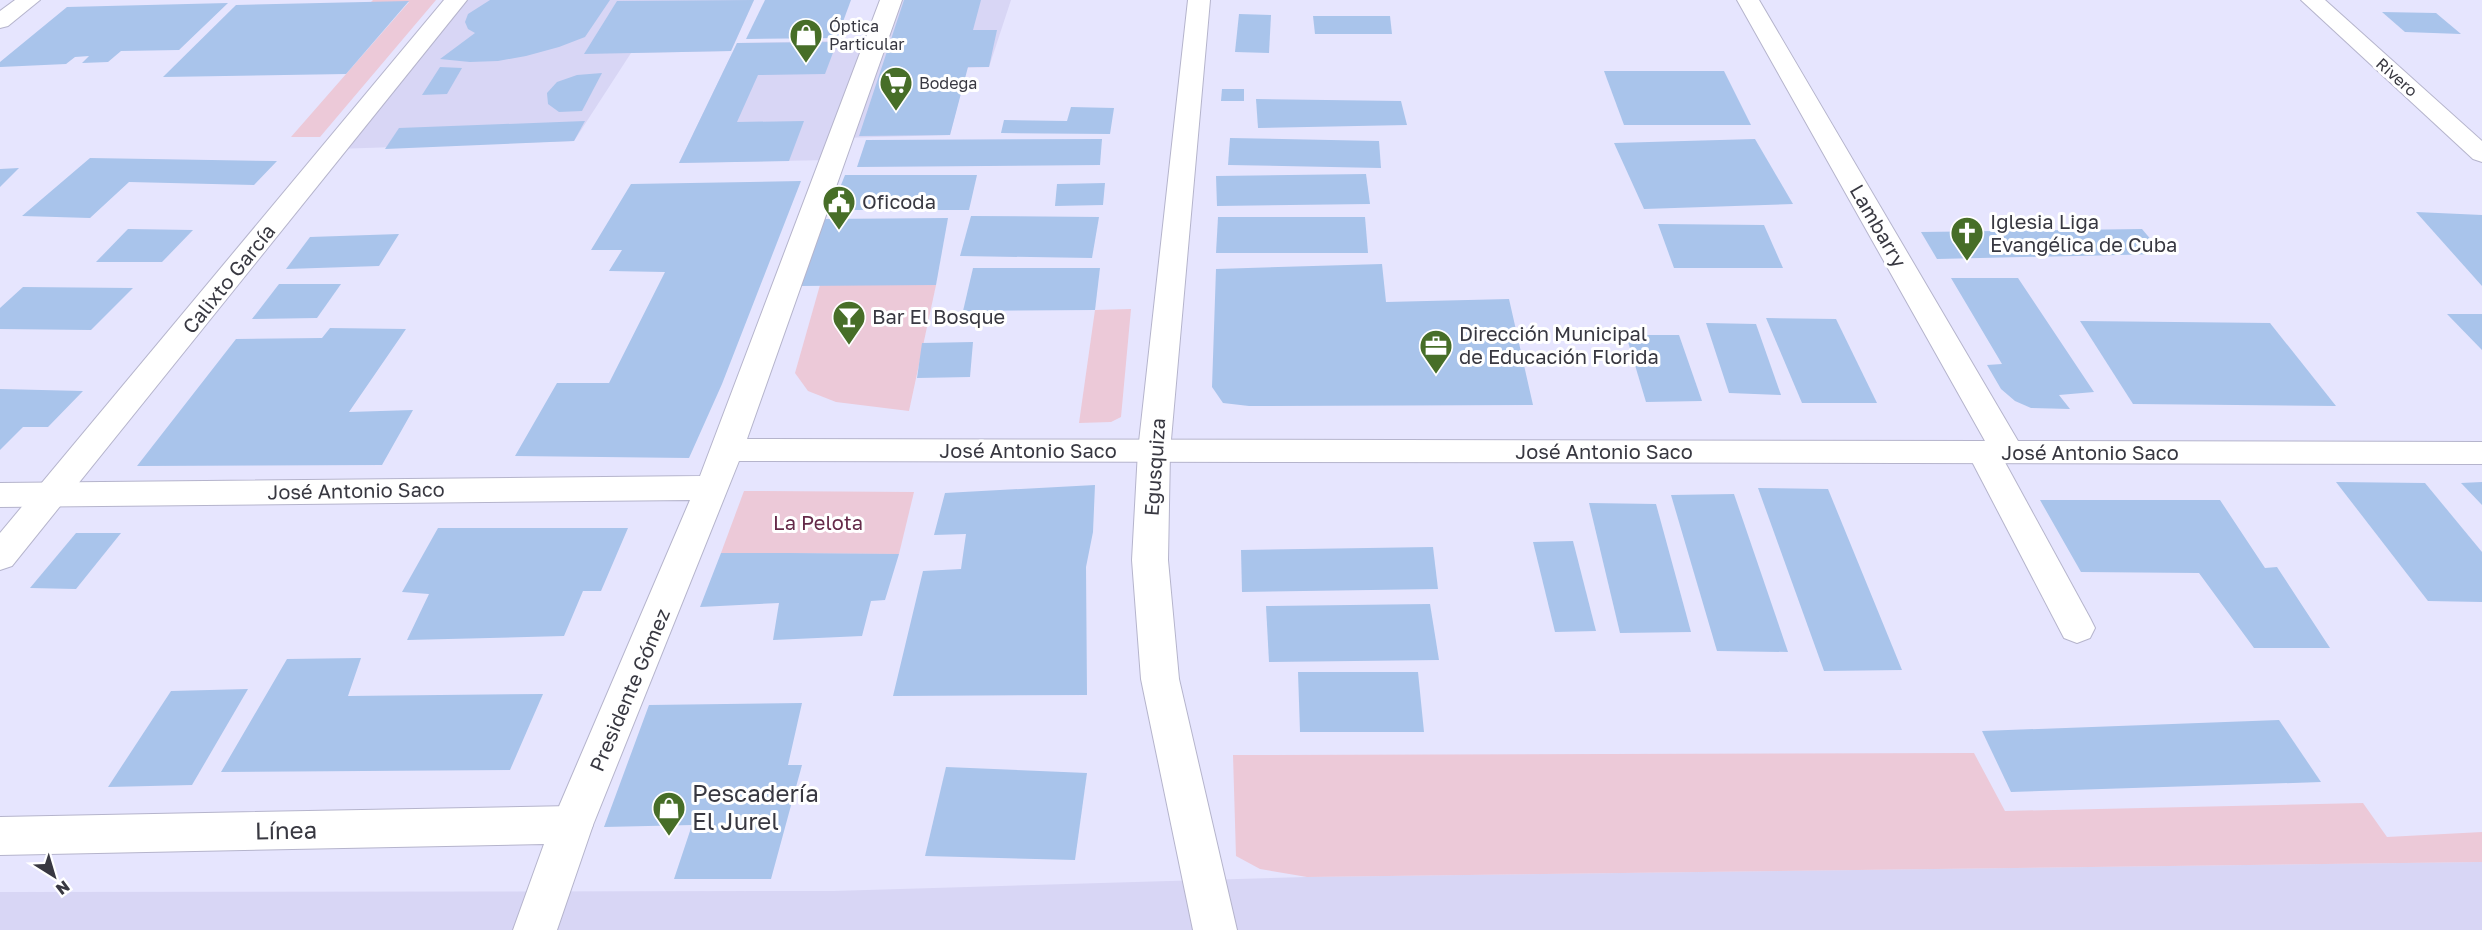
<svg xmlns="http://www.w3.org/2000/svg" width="2482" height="930" font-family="'Golos Text',sans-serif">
<rect width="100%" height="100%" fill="#e6e5fe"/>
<g fill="#d8d6f5">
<polygon points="456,0 754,0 731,51 631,53 574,141 335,149"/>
<polygon points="891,0 1011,0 989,67 967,68 950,135 840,138 832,160 679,163 737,43 876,40"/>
<polygon points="2482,862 2482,930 0,930 0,892 833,891 1307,877"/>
</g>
<g fill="#ecc9d8">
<polygon points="373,0 436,0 320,137 291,137 409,2 371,2"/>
<polygon points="820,285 936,285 909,411 836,402 808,391 795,373"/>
<polygon points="1131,309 1121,417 1111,422 1079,423 1095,310"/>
<polygon points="744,491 914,492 899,554 721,553"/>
<polygon points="1974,753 2005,811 2363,803 2387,837 2482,832 2482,862 1307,877 1260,869 1236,856 1233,755"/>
</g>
<g fill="#a9c4eb">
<polygon points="490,0 610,0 585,37 559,47 526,56 498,61 470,62 440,59 475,33 468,29 465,22 468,14"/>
<polygon points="754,0 731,51 584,54 617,1"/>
<polygon points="765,0 851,0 837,38 746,39"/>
<polygon points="904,0 981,0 973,30 997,30 989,67 968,67 950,135 859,136"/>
<polygon points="409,1 346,74 163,77 236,5"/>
<polygon points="228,3 179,50 121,51 108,62 82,63 89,56 75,57 66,64 0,67 0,62 67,7"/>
<polygon points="2382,12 2436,13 2461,34 2405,32"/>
<polygon points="1239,14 1271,15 1269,53 1235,52"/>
<polygon points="1313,16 1390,16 1392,34 1315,34"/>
<polygon points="837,42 825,74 758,75 737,122 804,121 789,161 679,163 737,43"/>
<polygon points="440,67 462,68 447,94 422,95"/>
<polygon points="1604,71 1724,71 1751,125 1624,125"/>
<polygon points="602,73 582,111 559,112 548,104 547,93 557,82 577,75"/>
<polygon points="1222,89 1244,89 1244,101 1221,101"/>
<polygon points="1256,99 1401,101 1407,125 1258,128"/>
<polygon points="1071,107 1114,108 1110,134 1001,133 1004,120 1067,121"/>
<polygon points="585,121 574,141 385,149 399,128"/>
<polygon points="1230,138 1379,141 1381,168 1228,165"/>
<polygon points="1102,139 1100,165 857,167 866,140"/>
<polygon points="1755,139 1793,204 1644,209 1614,143"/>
<polygon points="90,158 277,161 254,185 129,182 90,218 22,216"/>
<polygon points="19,168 0,187 0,169"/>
<polygon points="1366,174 1370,204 1217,206 1216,176"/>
<polygon points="845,175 977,175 969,210 831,210"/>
<polygon points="801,181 722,384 689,458 515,456 557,383 609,383 665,272 609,271 622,250 591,250 631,184"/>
<polygon points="1105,183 1103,205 1055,206 1057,184"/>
<polygon points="2416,212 2482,215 2482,286"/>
<polygon points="971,216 1099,217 1092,258 960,256"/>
<polygon points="1218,217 1365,217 1368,253 1216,253"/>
<polygon points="948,218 936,285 798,286 821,219"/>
<polygon points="1658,224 1764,225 1783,268 1674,268"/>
<polygon points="128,229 193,230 162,262 96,262"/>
<polygon points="2142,229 2163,254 1937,259 1921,232"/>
<polygon points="399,234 379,266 286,269 310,237"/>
<polygon points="1382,264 1386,302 1509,299 1533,405 1249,406 1223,403 1212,387 1216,269"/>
<polygon points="973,268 1100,268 1095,310 963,311"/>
<polygon points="1951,278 2018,278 2094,392 2059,395 2070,409 2031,408 2015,401 2001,389 1987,365 2002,364"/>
<polygon points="279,284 341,284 317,318 252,319"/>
<polygon points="23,287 133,288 91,330 0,329 0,308"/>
<polygon points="2447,314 2482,314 2482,350"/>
<polygon points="1766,318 1836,319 1877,403 1802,403"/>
<polygon points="2080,321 2270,323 2336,406 2133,404"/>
<polygon points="1706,323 1756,324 1781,395 1729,393"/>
<polygon points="330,328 406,329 349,412 413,410 382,465 137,466 236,339 322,338"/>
<polygon points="1626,335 1679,335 1702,401 1646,402"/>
<polygon points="973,342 970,377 917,378 922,343"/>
<polygon points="0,389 83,391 48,427 23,427 0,450"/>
<polygon points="2336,482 2425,483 2482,552 2482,602 2428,601"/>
<polygon points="2482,482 2482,505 2461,483"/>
<polygon points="1095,485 1093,532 1086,567 1087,695 893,696 923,571 961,569 966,534 934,535 945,493"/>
<polygon points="1758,488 1828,489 1902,670 1824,671"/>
<polygon points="1734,494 1788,652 1717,651 1671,495"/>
<polygon points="2040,500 2220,500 2265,568 2277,567 2330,648 2254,648 2199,573 2081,572"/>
<polygon points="1589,503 1656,504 1691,632 1620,633"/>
<polygon points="438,528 628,528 601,591 583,591 564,636 407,640 429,594 402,592"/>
<polygon points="76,533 121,533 76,589 30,588"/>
<polygon points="1573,541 1596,631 1555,632 1533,542"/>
<polygon points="1433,547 1438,589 1242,592 1241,550"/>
<polygon points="721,553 790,553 899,554 885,600 871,601 862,636 773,640 779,603 700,607"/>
<polygon points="1430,604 1439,660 1269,662 1266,606"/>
<polygon points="361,658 348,696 543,694 510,770 221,772 287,659"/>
<polygon points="1298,672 1418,672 1424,732 1300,732"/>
<polygon points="248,689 192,785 108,787 171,691"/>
<polygon points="802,703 788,765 802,765 771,879 674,879 692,825 604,827 649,705"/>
<polygon points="2279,720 2321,782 2011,792 1982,731"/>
<polygon points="946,767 1087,773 1075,860 925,856"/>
</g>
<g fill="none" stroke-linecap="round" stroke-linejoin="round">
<g stroke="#b5b4cc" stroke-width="2">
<polygon id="lane" points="1983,441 1995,444 2090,618 2095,628 2090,638 2077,643 2064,638 1967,452 1971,444"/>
</g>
<g stroke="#b5b4cc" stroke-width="2">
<g id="street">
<polygon points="15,0 40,0 8,26 0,28 0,11"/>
<polygon points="880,0 902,0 747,439 1985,441 1737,0 1759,0 2018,441 2482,442 2482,464 739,461 593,825 587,838 572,844 557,838 551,825 690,500 0,507 0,483 700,476"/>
<polygon points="2301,0 2325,0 2482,141 2482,162 2473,159"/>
</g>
</g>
<g stroke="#b5b4cc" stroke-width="2">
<g id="secondary">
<polygon points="444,0 467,0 12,566 0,570 0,533"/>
<polygon points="1188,0 1210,0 1170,451 1168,560 1179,679 1237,930 1193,930 1141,679 1132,560 1138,451"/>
<polygon points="572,806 587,812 593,825 557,930 513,930 544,844 0,855 0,817"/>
</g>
</g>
<use href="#lane" fill="#fff" fill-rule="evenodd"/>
<use href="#street" fill="#fff" fill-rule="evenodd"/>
<use href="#secondary" fill="#fff" fill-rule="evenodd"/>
</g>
<defs>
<g id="shop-pin" transform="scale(1.725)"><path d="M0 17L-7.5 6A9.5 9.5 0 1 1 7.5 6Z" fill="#476e28" stroke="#fff"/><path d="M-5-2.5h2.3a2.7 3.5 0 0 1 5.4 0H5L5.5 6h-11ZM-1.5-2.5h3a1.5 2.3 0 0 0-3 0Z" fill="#fff"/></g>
<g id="supermarket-pin" transform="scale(1.725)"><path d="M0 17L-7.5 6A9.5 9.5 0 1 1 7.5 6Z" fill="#476e28" stroke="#fff"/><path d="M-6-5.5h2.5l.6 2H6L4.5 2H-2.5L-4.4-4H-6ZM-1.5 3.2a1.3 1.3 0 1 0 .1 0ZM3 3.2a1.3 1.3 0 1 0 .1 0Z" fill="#fff"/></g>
<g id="civic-pin" transform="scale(1.725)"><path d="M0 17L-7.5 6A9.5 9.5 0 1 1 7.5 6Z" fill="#476e28" stroke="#fff"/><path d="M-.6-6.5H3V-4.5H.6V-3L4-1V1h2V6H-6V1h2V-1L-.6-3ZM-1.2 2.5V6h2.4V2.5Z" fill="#fff"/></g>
<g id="church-pin" transform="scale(1.725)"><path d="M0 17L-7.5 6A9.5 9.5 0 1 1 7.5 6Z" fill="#476e28" stroke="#fff"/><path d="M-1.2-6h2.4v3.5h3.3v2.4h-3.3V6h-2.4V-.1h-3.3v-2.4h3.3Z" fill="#fff"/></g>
<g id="bar-pin" transform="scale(1.725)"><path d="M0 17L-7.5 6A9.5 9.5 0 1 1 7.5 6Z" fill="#476e28" stroke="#fff"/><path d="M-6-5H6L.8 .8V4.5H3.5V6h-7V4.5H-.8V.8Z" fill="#fff"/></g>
<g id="office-pin" transform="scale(1.725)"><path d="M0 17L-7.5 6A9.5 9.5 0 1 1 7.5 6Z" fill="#476e28" stroke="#fff"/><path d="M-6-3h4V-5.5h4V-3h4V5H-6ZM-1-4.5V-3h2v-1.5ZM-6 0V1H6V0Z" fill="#fff"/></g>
</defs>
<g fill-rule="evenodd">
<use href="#shop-pin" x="806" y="35"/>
<use href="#supermarket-pin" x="896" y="83"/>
<use href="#civic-pin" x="839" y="202"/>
<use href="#church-pin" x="1967" y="233"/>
<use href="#bar-pin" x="849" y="317"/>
<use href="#office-pin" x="1436" y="346"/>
<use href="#shop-pin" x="669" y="808"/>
</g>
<g text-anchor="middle" stroke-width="6" stroke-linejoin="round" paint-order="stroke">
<g font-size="16" fill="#383841" stroke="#fff" text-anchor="start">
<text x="829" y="32">Óptica<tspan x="829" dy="18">Particular</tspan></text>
<text x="919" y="89">Bodega</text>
</g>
<g font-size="16" fill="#383841" stroke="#fff">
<text transform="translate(2397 77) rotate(42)" y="6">Rivero</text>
</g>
<g font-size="20" fill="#383841" stroke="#fff" text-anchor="start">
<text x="862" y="209">Oficoda</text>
<text x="1990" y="229">Iglesia Liga<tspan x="1990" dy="23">Evangélica de Cuba</tspan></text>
<text x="872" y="324">Bar El Bosque</text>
<text x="1459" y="341">Dirección Municipal<tspan x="1459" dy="23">de Educación Florida</tspan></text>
</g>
<g font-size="20" fill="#383841" stroke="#fff">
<text transform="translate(1878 226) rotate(60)" y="7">Lambarry</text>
<text transform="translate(229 279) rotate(-51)" y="7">Calixto García</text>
<text x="1028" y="458">José Antonio Saco</text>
<text x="1604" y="459">José Antonio Saco</text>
<text x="2090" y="460">José Antonio Saco</text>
<text transform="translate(1155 467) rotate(-86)" y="7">Egusquiza</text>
<text transform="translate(356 491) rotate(-1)" y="7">José Antonio Saco</text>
<text transform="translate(630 690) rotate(-67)" y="7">Presidente Gómez</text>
</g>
<g font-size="20" fill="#652a49" stroke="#fff">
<text x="818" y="530">La Pelota</text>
</g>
<g font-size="24" fill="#383841" stroke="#fff" text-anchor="start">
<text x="692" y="802">Pescadería<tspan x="692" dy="28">El Jurel</tspan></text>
</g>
<g font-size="24" fill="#383841" stroke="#fff">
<text transform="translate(286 831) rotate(-1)" y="8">Línea</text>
</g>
</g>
<g transform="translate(54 876) rotate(143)" stroke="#ffffff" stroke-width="4.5" paint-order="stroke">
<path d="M0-4.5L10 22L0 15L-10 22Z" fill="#383841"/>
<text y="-9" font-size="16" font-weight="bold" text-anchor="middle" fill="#383841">N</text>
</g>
</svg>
